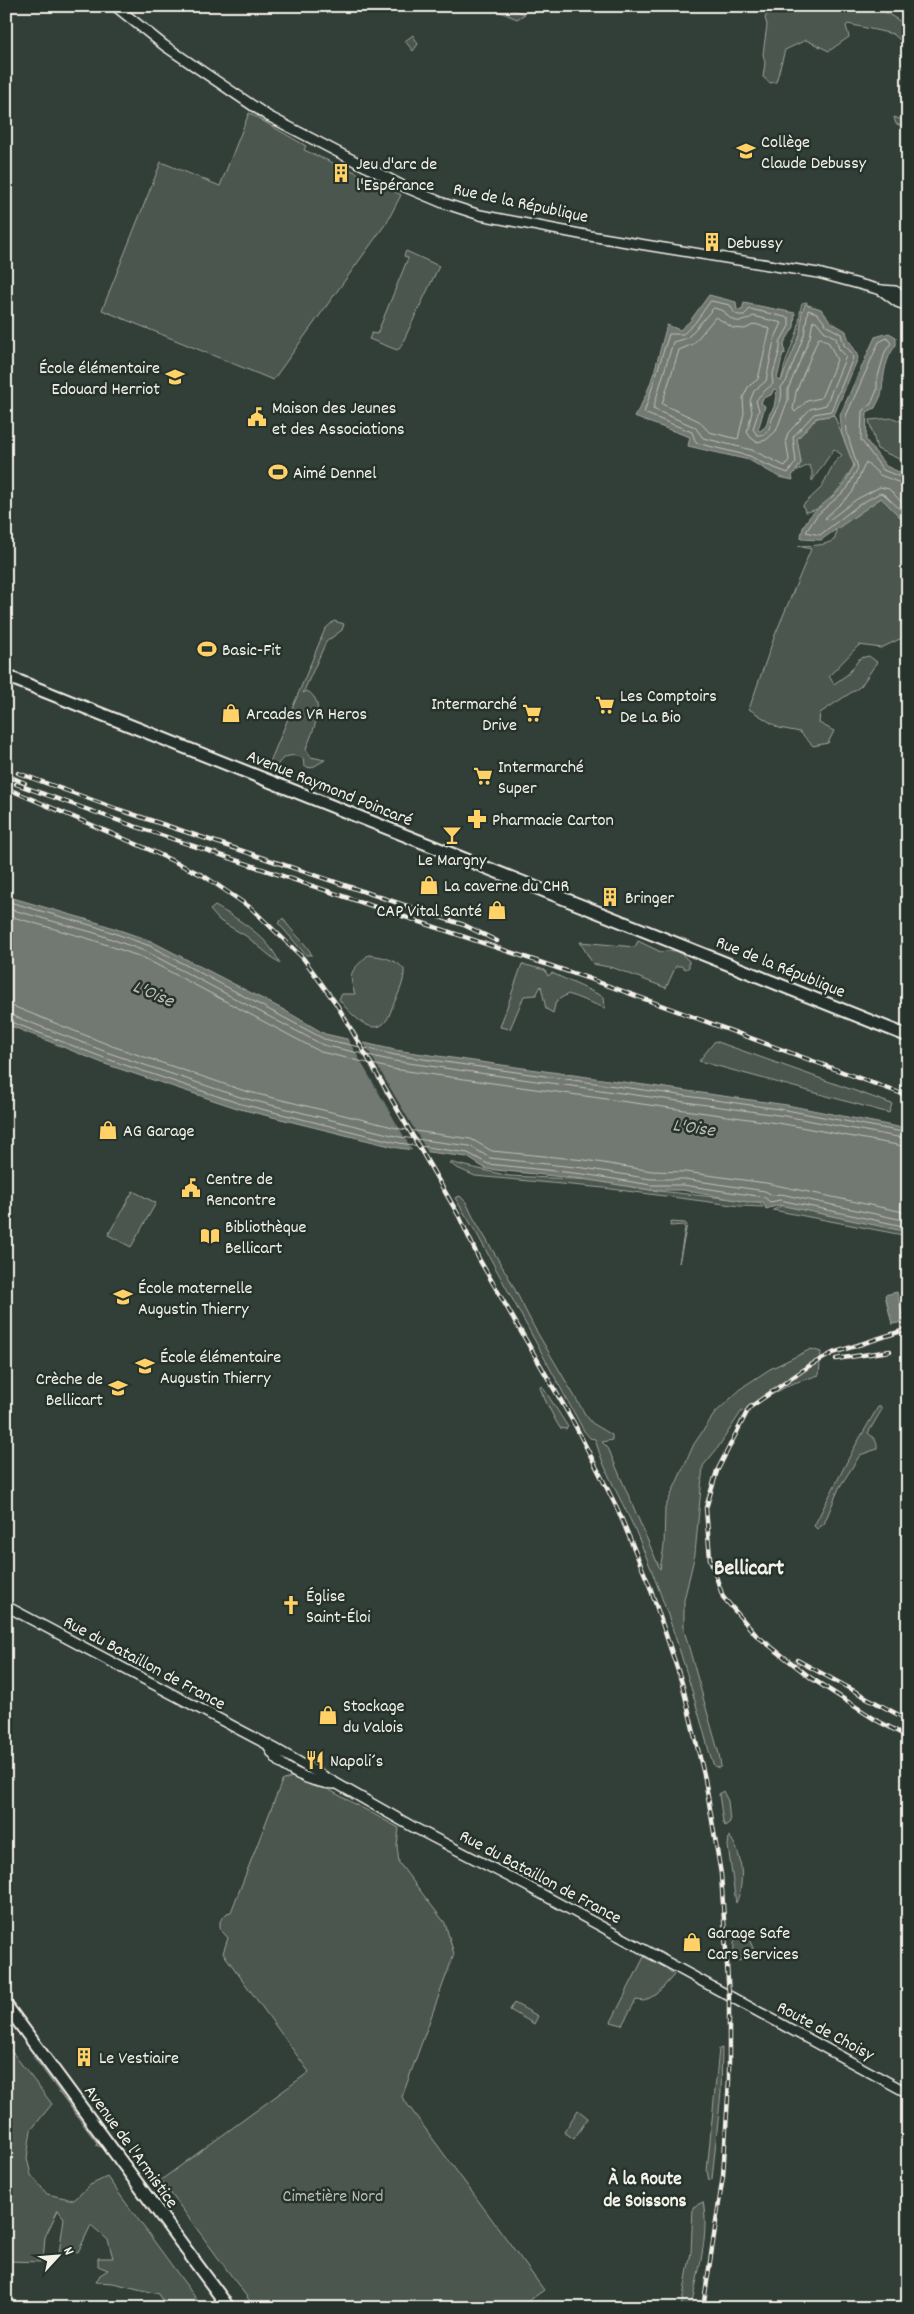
<svg xmlns="http://www.w3.org/2000/svg" width="914" height="2314" font-family="Dekko,sans-serif">
<rect width="100%" height="100%" fill="#323e38"/>
<filter id="ink" filterUnits="userSpaceOnUse"><feTurbulence type="fractalNoise" baseFrequency=".02" numOctaves="2"/><feDisplacementMap in="SourceGraphic" scale="10" xChannelSelector="R" yChannelSelector="G"/><feConvolveMatrix kernelMatrix="1 2 1 2 8 2 1 2 1" color-interpolation-filters="sRGB"/></filter>
<g filter="url(#ink)">
<g fill="#4c564f" stroke="#a0a49c">
<polygon points="486,6 501,6 525,14 517,19"/>
<polygon points="771,6 875,6 908,26 908,47 893,34 848,24 846,26 849,37 829,51 806,40 785,50 776,82 770,83 763,77 765,63 763,54 767,25 765,18"/>
<polygon points="413,35 418,44 413,51 405,41"/>
<polygon points="249,113 306,146 304,150 340,166 341,165 401,195 387,222 273,380 102,310 161,162 220,186"/>
<polygon points="894,117 908,122 908,134 902,126 896,124"/>
<polygon points="406,251 439,266 400,348 397,350 369,339 372,333 377,334 408,258 404,256"/>
<path d="M 807,302 L 801,336 L 781,381 C 784,365 790,350 796,335 C 800,325 799,313 802,303 Z"/>
<path d="M 834,415 L 854,465 C 844,483 827,511 805,512 L 803,505 L 821,488 L 834,463 L 842,455 L 834,449 L 812,481 L 812,471 L 809,465 L 796,471 L 801,463 L 797,439 L 817,418 Z"/>
<polygon points="893,418 908,424 908,463 877,449 869,420"/>
<path d="M 881,498 L 905,522 L 908,521 L 908,637 L 906,636 L 881,648 L 859,645 L 829,676 L 834,684 L 848,674 L 860,658 L 869,656 L 877,662 L 861,686 L 820,713 L 819,723 L 834,731 L 828,743 L 813,746 L 800,732 L 779,728 L 749,709 L 775,635 L 811,549 L 798,546 C 811,545 824,547 835,539 L 836,529 Z"/>
<path d="M 334,621 L 344,624 L 342,630 L 326,642 L 303,693 L 307,691 C 328,702 312,733 306,749 L 311,757 L 325,760 L 311,768 L 304,766 L 303,758 C 291,753 281,756 276,768 L 271,766 L 270,762 L 325,629 Z"/>
<path d="M 215,906 C 240,920 269,937 280,964 L 246,936 L 220,921 L 210,910 Z"/>
<path d="M 283,918 C 291,932 304,940 312,955 L 306,955 L 278,923 Z"/>
<path d="M 638,941 L 661,952 C 676,950 677,949 689,961 L 689,967 L 686,969 L 681,966 L 676,966 L 666,988 L 614,968 L 593,964 L 580,942 L 635,947 Z"/>
<path d="M 368,955 C 380,956 396,959 404,969 C 405,980 399,993 394,1003 C 391,1009 390,1016 386,1021 C 372,1040 346,1009 339,999 L 342,994 L 355,994 C 347,971 352,971 368,955 Z"/>
<polygon points="522,964 545,970 548,976 552,973 604,997 605,1008 568,994 556,1001 553,1013 546,1009 541,986 536,995 524,996 510,1029 500,1027"/>
<polygon points="715,1041 892,1104 889,1113 699,1061"/>
<polygon points="449,1162 509,1176 594,1180 650,1190 760,1202 763,1207 740,1206 604,1188 475,1176 455,1167"/>
<polygon points="133,1191 156,1203 131,1247 108,1235"/>
<path d="M 460,1196 L 466,1202 L 473,1217 L 509,1278 L 534,1327 L 585,1414 L 592,1423 L 612,1435 L 612,1440 L 602,1442 L 608,1448 L 660,1569 L 664,1546 L 665,1508 L 694,1444 L 715,1413 L 744,1386 L 770,1369 L 811,1349 L 821,1352 L 819,1375 L 791,1384 L 741,1412 L 717,1449 L 703,1466 L 695,1554 L 684,1600 L 684,1630 L 719,1754 L 721,1766 L 719,1768 L 714,1766 L 709,1751 C 690,1681 669,1611 641,1544 C 627,1508 605,1476 595,1439 L 590,1438 L 584,1431 L 477,1234 L 455,1198 Z"/>
<polygon points="785,1204 908,1229 908,1236 773,1210"/>
<polygon points="671,1222 685,1223 687,1225 679,1263 685,1228 683,1225 670,1226"/>
<path d="M 542,1386 L 568,1427 L 566,1429 L 560,1428 C 556,1422 541,1393 540,1387 Z"/>
<path d="M 878,1407 L 881,1407 L 881,1411 L 868,1433 C 873,1437 878,1441 877,1449 L 860,1455 L 839,1488 L 824,1524 L 817,1529 L 814,1526 L 854,1448 Z"/>
<polygon points="294,1776 312,1786 322,1786 399,1828 397,1846 399,1863 445,1923 454,1954 402,2097 544,2290 519,2308 255,2308 161,2180 309,2072 223,1953 228,1938 220,1929 220,1921 227,1913 231,1912 282,1781"/>
<polygon points="723,1791 728,1801 730,1822 725,1826 723,1822 719,1794"/>
<path d="M 729,1836 C 743,1852 745,1884 736,1903 L 728,1846 Z"/>
<path d="M 741,1930 L 747,1935 L 754,1950 L 751,1957 L 738,1961 C 731,1952 733,1938 741,1930 Z"/>
<polygon points="644,1957 664,1966 674,1975 657,1994 644,2001 636,2000 622,2025 611,2022"/>
<polygon points="514,2003 538,2016 534,2024 510,2010"/>
<polygon points="6,2044 52,2104 31,2130 27,2158 31,2175 47,2194 74,2200 90,2185 107,2177 203,2308 168,2308 159,2294 113,2283 96,2282 100,2275 108,2270 98,2266 98,2258 113,2258 108,2240 91,2225 78,2252 59,2253 64,2218 58,2210 45,2237 43,2262 6,2261"/>
<polygon points="722,2048 721,2092 712,2179 709,2181 707,2171 719,2049"/>
<polygon points="33,2056 37,2056 102,2147 95,2145 97,2143"/>
<polygon points="578,2110 588,2118 574,2139 564,2132"/>
<path d="M 703,2202 C 710,2235 697,2275 691,2308 L 681,2308 L 691,2252 L 693,2207 Z"/>
</g>
<g fill="#727972" stroke="#a6a9a1" fill-rule="evenodd">
<path d="M 709,295 L 736,302 L 737,310 L 742,310 L 744,303 L 795,313 L 794,327 L 784,343 L 785,354 L 783,353 L 777,379 L 781,381 L 800,334 L 802,312 L 805,304 L 821,309 L 831,322 L 846,331 C 848,342 855,347 858,358 L 834,415 L 816,418 L 797,439 L 801,463 L 792,476 L 793,480 L 779,477 L 749,460 L 688,446 L 690,437 L 634,417 C 652,391 658,355 667,325 L 680,330 L 690,321 ZM 774,389 L 777,390 L 774,407 L 769,415 L 766,426 L 760,431 L 758,430 L 765,406 L 761,403 L 763,398 L 771,395 Z"/>
<path d="M 889,333 L 896,337 L 896,345 C 885,359 884,373 882,390 C 882,396 877,403 875,408 L 867,412 L 866,440 L 886,466 L 908,476 L 908,521 L 905,522 L 881,498 L 821,540 L 801,539 C 801,514 828,504 842,487 C 847,481 850,472 854,466 L 842,434 L 840,415 L 875,337 Z"/>
<polygon points="6,896 99,923 151,941 284,1010 325,1034 395,1050 787,1105 908,1129 908,1232 779,1205 766,1209 763,1202 747,1202 682,1190 650,1190 583,1179 486,1169 467,1157 398,1148 240,1109 105,1064 6,1024"/>
<polygon points="897,1292 904,1322 892,1324 885,1295"/>
</g>
<polygon fill="#323e38" points="346,1036 362,1040 430,1156 413,1152"/>
<g fill="none" stroke-linecap="round" stroke-linejoin="round">
<g stroke="#c0c1b9" stroke-width="1">
<path d="M 711,301 L 730,305 C 734,312 734,316 744,315 L 750,309 L 789,318 L 789,326 L 780,342 L 780,349 L 772,377 L 773,384 C 768,388 759,395 756,401 L 759,410 L 753,429 L 757,435 C 771,436 769,425 773,417 C 779,406 783,399 781,387 L 786,382 L 804,335 L 808,310 L 817,313 L 827,326 L 841,334 L 844,345 L 851,352 L 853,358 L 831,411 L 814,414 L 793,437 L 796,462 L 788,473 L 762,463 L 750,456 L 696,443 L 692,432 L 644,413 L 669,334 L 683,334 L 694,324 Z"/>
<path d="M 714,308 L 724,311 C 731,323 742,324 753,316 L 782,323 L 774,340 L 766,381 L 754,391 L 750,401 L 752,412 L 747,432 L 751,438 L 757,442 L 766,440 L 776,431 L 788,400 L 788,389 L 810,337 L 813,321 L 816,321 L 824,331 L 836,338 L 839,349 L 846,356 L 826,405 L 810,409 L 788,433 L 786,440 L 789,460 L 785,466 L 752,450 L 703,438 L 695,427 L 653,409 L 673,342 L 687,338 Z"/>
<polygon points="716,317 733,328 745,329 755,324 770,329 758,379 748,387 743,398 744,413 738,439 709,432 699,421 662,404 679,350 693,344"/>
<polygon points="821,338 829,343 837,360 821,398 807,401 795,412 793,409 796,392 818,339"/>
<polyline points="908,480 883,470 861,440 862,411 871,404 877,390 877,380 885,352 891,343 887,338 879,342 846,416 847,433 858,468 847,489 817,515 806,532 820,535 860,504 880,493 885,495 908,517"/>
<polyline points="908,486 880,475 866,462 852,493 825,518 829,520 857,499 880,487 889,489 908,509"/>
<polyline points="6,901 97,927 150,946 324,1039 395,1055 786,1110 908,1133"/>
<polyline points="6,908 95,933 147,952 323,1045 394,1061 785,1116 908,1139"/>
<polyline points="6,915 93,940 144,958 321,1052 393,1069 784,1124 908,1147"/>
<polyline points="6,1006 15,1007 112,1046 245,1091 401,1129 471,1139 492,1151 585,1160 652,1171 685,1172 766,1183 908,1213"/>
<polyline points="6,1013 109,1053 243,1098 400,1137 470,1146 490,1158 584,1168 651,1179 684,1179 765,1191 772,1195 781,1194 908,1221"/>
<polyline points="6,1020 107,1059 241,1104 399,1143 468,1153 488,1164 583,1174 651,1185 683,1185 764,1197 770,1202 780,1200 908,1227"/>
</g>
<g stroke="#f4f1e8" stroke-width="12">
<g id="minor">
<polyline points="115,6 165,46 268,116 405,187 443,203 480,215 590,236 818,273 881,290 895,291 908,298"/>
<polyline points="881,290 897,302 908,306"/>
<polyline points="6,1606 274,1748 413,1827 525,1885 908,2093"/>
<path d="M 269,1747 C 278,1769 312,1783 334,1784"/>
</g>
</g>
<g stroke="#f4f1e8" stroke-width="15">
<g id="major">
<polyline points="6,676 908,1036"/>
<polyline points="6,2005 229,2308"/>
</g>
</g>
<use href="#minor" stroke="#26332d" stroke-width="9"/>
<use href="#major" stroke="#26332d" stroke-width="11"/>
<g stroke="#f4f1e8" stroke-width="4.5">
<g id="rail">
<polyline points="18,773 117,809 464,925 497,941"/>
<polyline points="6,775 25,783"/>
<polyline points="16,784 128,824 590,979 908,1096"/>
<polyline points="6,788 150,850 204,876 251,908 303,958 337,1005 459,1216 479,1259 575,1425 618,1510 650,1587 682,1683 705,1779 721,1874 729,1996 729,2080 723,2176 703,2308"/>
<polyline points="908,1329 833,1353 809,1366 749,1408 717,1471 706,1508 710,1559 723,1597 756,1635 811,1678 876,1720 908,1737"/>
<polyline points="836,1359 890,1351"/>
<polyline points="797,1660 908,1720"/>
</g>
</g>
<use href="#rail" stroke="#26332d" stroke-width="2.5" stroke-dasharray="8" stroke-linecap="butt"/>
</g>
</g>
<defs>
<g id="school-bare" transform="scale(1.5)"><path d="M0-5L7-2L0 1L-7-2ZM-4 1L0 2.5L4 1V4Q0 6-4 4Z" fill="#ffd166" stroke="#26332d" stroke-width="2.5" paint-order="stroke"/></g>
<g id="building-bare" transform="scale(1.5)"><path d="M-4-6H4V6H1V3H-1V6H-4ZM-2.5-4.3h1.7v1.8h-1.7ZM.8-4.3h1.7v1.8H.8ZM-2.5-1h1.7V.8h-1.7ZM.8-1h1.7V.8H.8Z" fill="#ffd166" stroke="#26332d" stroke-width="2.5" paint-order="stroke"/></g>
<g id="civic-bare" transform="scale(1.5)"><path d="M-.6-6.5H3V-4.5H.6V-3L4-1V1h2V6H-6V1h2V-1L-.6-3ZM-1.2 2.5V6h2.4V2.5Z" fill="#ffd166" stroke="#26332d" stroke-width="2.5" paint-order="stroke"/></g>
<g id="stadium-bare" transform="scale(1.5)"><path d="M0-5a6.5 5 0 1 0 0 10a6.5 5 0 1 0 0-10ZM-3.5-1.8h7v3.6h-7Z" fill="#ffd166" stroke="#26332d" stroke-width="2.5" paint-order="stroke"/></g>
<g id="supermarket-bare" transform="scale(1.5)"><path d="M-6-5.5h2.5l.6 2H6L4.5 2H-2.5L-4.4-4H-6ZM-1.5 3.2a1.3 1.3 0 1 0 .1 0ZM3 3.2a1.3 1.3 0 1 0 .1 0Z" fill="#ffd166" stroke="#26332d" stroke-width="2.5" paint-order="stroke"/></g>
<g id="shop-bare" transform="scale(1.5)"><path d="M-5-2.5h2.3a2.7 3.5 0 0 1 5.4 0H5L5.5 6h-11ZM-1.5-2.5h3a1.5 2.3 0 0 0-3 0Z" fill="#ffd166" stroke="#26332d" stroke-width="2.5" paint-order="stroke"/></g>
<g id="pharmacy-bare" transform="scale(1.5)"><path d="M-2-6h4v4h4v4h-4v4h-4v-4h-4v-4h4Z" fill="#ffd166" stroke="#26332d" stroke-width="2.5" paint-order="stroke"/></g>
<g id="bar-bare" transform="scale(1.5)"><path d="M-6-5H6L.8 .8V4.5H3.5V6h-7V4.5H-.8V.8Z" fill="#ffd166" stroke="#26332d" stroke-width="2.5" paint-order="stroke"/></g>
<g id="library-bare" transform="scale(1.5)"><path d="M-6-4Q-3-5.5-.7-3.5V5Q-3 3-6 4ZM6-4Q3-5.5 .7-3.5V5Q3 3 6 4Z" fill="#ffd166" stroke="#26332d" stroke-width="2.5" paint-order="stroke"/></g>
<g id="church-bare" transform="scale(1.5)"><path d="M-1.2-6h2.4v3.5h3.3v2.4h-3.3V6h-2.4V-.1h-3.3v-2.4h3.3Z" fill="#ffd166" stroke="#26332d" stroke-width="2.5" paint-order="stroke"/></g>
<g id="restaurant-bare" transform="scale(1.5)"><path d="M-5-6h1v4h1v-4h1v4h1v-4h1v5L-1.5 .5V6h-2V.5L-5-1ZM5-6V6H3V1.5H1.5Q1.5-4 5-6Z" fill="#ffd166" stroke="#26332d" stroke-width="2.5" paint-order="stroke"/></g>
</defs>
<g fill-rule="evenodd">
<use href="#school-bare" x="746" y="151"/>
<use href="#building-bare" x="341" y="173"/>
<use href="#building-bare" x="712" y="242"/>
<use href="#school-bare" x="175" y="377"/>
<use href="#civic-bare" x="257" y="417"/>
<use href="#stadium-bare" x="278" y="472"/>
<use href="#stadium-bare" x="207" y="649"/>
<use href="#supermarket-bare" x="605" y="705"/>
<use href="#shop-bare" x="231" y="713"/>
<use href="#supermarket-bare" x="532" y="713"/>
<use href="#supermarket-bare" x="483" y="776"/>
<use href="#pharmacy-bare" x="477" y="819"/>
<use href="#bar-bare" x="452" y="835"/>
<use href="#shop-bare" x="429" y="885"/>
<use href="#building-bare" x="610" y="897"/>
<use href="#shop-bare" x="497" y="910"/>
<use href="#shop-bare" x="108" y="1130"/>
<use href="#civic-bare" x="191" y="1188"/>
<use href="#library-bare" x="210" y="1236"/>
<use href="#school-bare" x="123" y="1297"/>
<use href="#school-bare" x="145" y="1366"/>
<use href="#school-bare" x="118" y="1388"/>
<use href="#church-bare" x="291" y="1605"/>
<use href="#shop-bare" x="328" y="1715"/>
<use href="#restaurant-bare" x="315" y="1760"/>
<use href="#shop-bare" x="692" y="1942"/>
<use href="#building-bare" x="84" y="2057"/>
</g>
<g text-anchor="middle" stroke-width="5" stroke-linejoin="round" paint-order="stroke">
<g font-size="18" fill="#f4f1e8" stroke="#26332d" text-anchor="start">
<text x="761" y="147">Collège<tspan x="761" dy="21">Claude Debussy</tspan></text>
<text x="356" y="169">Jeu d'arc de<tspan x="356" dy="21">l'Espérance</tspan></text>
<text x="727" y="248">Debussy</text>
<text x="160" y="373" text-anchor="end">École élémentaire<tspan x="160" dy="21">Edouard Herriot</tspan></text>
<text x="272" y="413">Maison des Jeunes<tspan x="272" dy="21">et des Associations</tspan></text>
<text x="293" y="478">Aimé Dennel</text>
<text x="222" y="655">Basic-Fit</text>
<text x="620" y="701">Les Comptoirs<tspan x="620" dy="21">De La Bio</tspan></text>
<text x="517" y="709" text-anchor="end">Intermarché<tspan x="517" dy="21">Drive</tspan></text>
<text x="246" y="719">Arcades VR Heros</text>
<text x="498" y="772">Intermarché<tspan x="498" dy="21">Super</tspan></text>
<text x="492" y="825">Pharmacie Carton</text>
<text x="452" y="865" text-anchor="middle">Le Margny</text>
<text x="444" y="891">La caverne du CHR</text>
<text x="625" y="903">Bringer</text>
<text x="482" y="916" text-anchor="end">CAP Vital Santé</text>
<text x="123" y="1136">AG Garage</text>
<text x="206" y="1184">Centre de<tspan x="206" dy="21">Rencontre</tspan></text>
<text x="225" y="1232">Bibliothèque<tspan x="225" dy="21">Bellicart</tspan></text>
<text x="138" y="1293">École maternelle<tspan x="138" dy="21">Augustin Thierry</tspan></text>
<text x="160" y="1362">École élémentaire<tspan x="160" dy="21">Augustin Thierry</tspan></text>
<text x="103" y="1384" text-anchor="end">Crèche de<tspan x="103" dy="21">Bellicart</tspan></text>
<text x="306" y="1601">Église<tspan x="306" dy="21">Saint-Éloi</tspan></text>
<text x="343" y="1711">Stockage<tspan x="343" dy="21">du Valois</tspan></text>
<text x="330" y="1766">Napoli´s</text>
<text x="707" y="1938">Garage Safe<tspan x="707" dy="21">Cars Services</tspan></text>
<text x="99" y="2063">Le Vestiaire</text>
</g>
<g font-size="18" fill="#f4f1e8" stroke="#26332d">
<text transform="translate(521 202) rotate(12)" y="6">Rue de la République</text>
<text transform="translate(330 787) rotate(22)" y="6">Avenue Raymond Poincaré</text>
<text transform="translate(781 966) rotate(22)" y="6">Rue de la République</text>
<text transform="translate(145 1662) rotate(28)" y="6">Rue du Bataillon de France</text>
<text transform="translate(541 1876) rotate(28)" y="6">Rue du Bataillon de France</text>
<text transform="translate(826 2030) rotate(28)" y="6">Route de Choisy</text>
<text transform="translate(132 2146) rotate(54)" y="6">Avenue de l'Armistice</text>
</g>
<g font-size="18" fill="#b9bbb2" stroke="#26332d">
<text x="333" y="2201">Cimetière Nord</text>
</g>
<g font-size="19" font-style="italic" fill="#babbb3" stroke="#26332d">
<text transform="translate(154 992) rotate(23)" y="7">L'Oise</text>
<text transform="translate(694 1126) rotate(8)" y="7">L'Oise</text>
</g>
<g font-size="19" font-weight="bold" fill="#f4f1e8" stroke="#26332d">
<text x="645" y="2184">À la Route<tspan x="645" dy="22">de Soissons</tspan></text>
</g>
<g font-size="22" font-weight="bold" fill="#f4f1e8" stroke="#26332d">
<text x="749" y="1574">Bellicart</text>
</g>
</g>
<rect width="914" height="2314" fill="none" stroke="#26332d" stroke-width="25"/>
<rect x="12" y="12" width="889" height="2289" fill="none" stroke="#f4f1e8" stroke-width="2" filter="url(#ink)"/>
<g transform="translate(58 2256) rotate(64)" stroke="#26332d" stroke-width="4" paint-order="stroke">
<path d="M0-4L9 19L0 12L-9 19Z" fill="#f4f1e8"/>
<text y="-8" font-size="14" font-weight="bold" text-anchor="middle" fill="#f4f1e8">N</text>
</g>
</svg>
